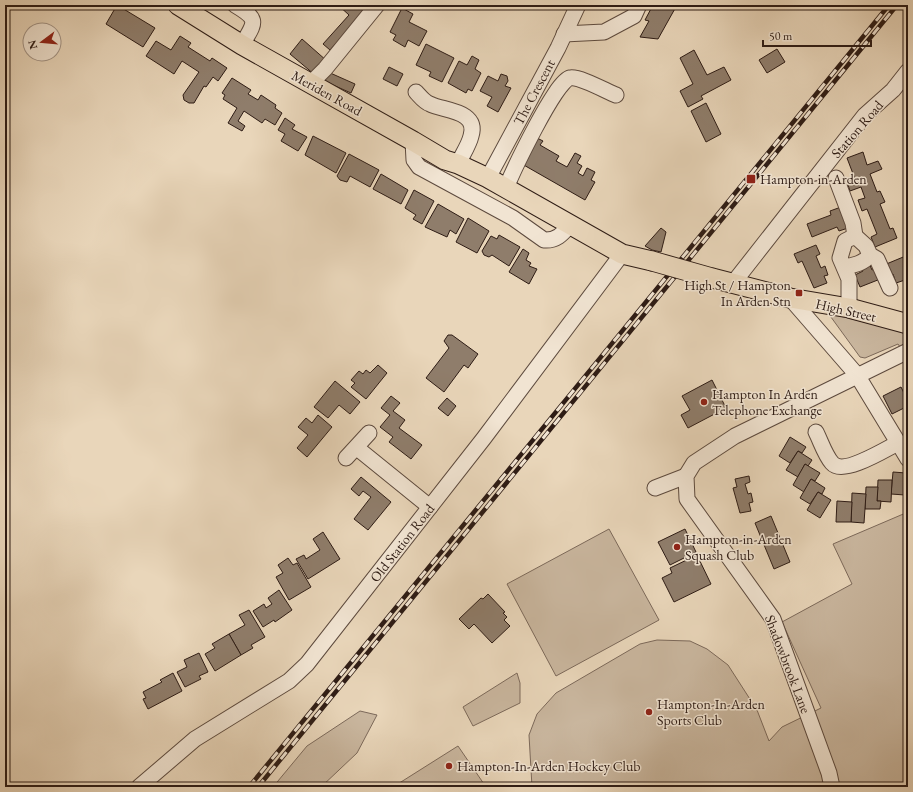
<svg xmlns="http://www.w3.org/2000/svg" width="913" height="792" font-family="'EB Garamond',serif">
<rect width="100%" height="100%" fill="#e9d6ba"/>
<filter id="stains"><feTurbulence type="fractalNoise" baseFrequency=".005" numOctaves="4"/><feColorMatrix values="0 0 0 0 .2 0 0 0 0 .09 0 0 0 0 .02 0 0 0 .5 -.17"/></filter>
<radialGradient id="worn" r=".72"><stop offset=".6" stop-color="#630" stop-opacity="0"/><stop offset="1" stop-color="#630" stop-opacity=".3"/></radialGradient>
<g fill="#c9b69e" stroke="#7c695a">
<polygon points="828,313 908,333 908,343 900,347 898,344 865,358 860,357"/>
<polygon points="908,512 908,787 532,787 529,735 537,714 556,693 640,644 657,640 690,641 707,649 728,665 757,710 769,741 782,727 821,708 782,622 852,584 833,544"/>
<polygon points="609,529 659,620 556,676 507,584"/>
<polygon points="517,673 520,683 520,703 473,726 463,707"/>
<polygon points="360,711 377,715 357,753 321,787 273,787 307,746"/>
<polygon points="458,746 486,787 393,787"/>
</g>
<g fill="#8f7d6b" stroke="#2e1c15">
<polygon points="117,5 155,28 143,47 106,24"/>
<polygon points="338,5 370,5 330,50 323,44 349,15"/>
<polygon points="653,5 677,5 658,39 640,37 649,21 645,20"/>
<polygon points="402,8 413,14 409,22 427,31 419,46 408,40 405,47 393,40 396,35 390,32"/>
<polygon points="180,36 191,43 188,47 210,61 212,58 227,68 218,81 213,77 206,87 204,86 194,103 189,103 184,100 183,95 199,72 182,61 174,74 146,56 156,41 171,50"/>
<polygon points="302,39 327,61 315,75 290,54"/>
<polygon points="426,44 454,58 442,82 429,76 431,72 416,65"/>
<polygon points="777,49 785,62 767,73 759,60"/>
<polygon points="694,50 707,75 724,67 731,80 701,96 703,99 688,107 680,91 693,84 680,58"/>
<polygon points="472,56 479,60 475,69 481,73 472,91 468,89 466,93 448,83 459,61 467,65"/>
<polygon points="389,67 403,74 397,86 383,79"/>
<polygon points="328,72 355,84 351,93 324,81"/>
<polygon points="501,74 507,76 508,81 505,86 511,88 498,112 487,106 492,97 480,91 488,76 498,81"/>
<polygon points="232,78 251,90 248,94 258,100 261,95 276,105 275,108 282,113 275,125 265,119 262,123 244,111 238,121 245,126 242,131 228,123 237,108 223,99 225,95 222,93"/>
<polygon points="706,103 721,134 706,142 691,111"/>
<polygon points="285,118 295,125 292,129 307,137 298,151 281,141 285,134 278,130"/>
<polygon points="313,136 346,153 336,173 305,155"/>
<polygon points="537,138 543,141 540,145 559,156 556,161 567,167 575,153 581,156 577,163 582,166 578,173 583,176 587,168 595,172 591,180 595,182 585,200 522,164"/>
<polygon points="863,152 867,165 878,161 882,169 870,174 877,192 880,191 885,202 880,204 890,229 893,228 897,238 875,247 871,237 877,234 867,209 862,211 858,200 865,198 861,187 850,191 847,182 855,179 847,158"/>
<polygon points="349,154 379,170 370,187 350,176 347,182 340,180 337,176"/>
<polygon points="381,174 408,190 401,204 373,189"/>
<polygon points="414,190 434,201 422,224 413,219 416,215 405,208"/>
<polygon points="438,204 464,219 456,234 450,230 447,237 425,227"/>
<polygon points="841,207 848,228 839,231 837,227 812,237 807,224 831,215 830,211"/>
<polygon points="468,218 489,231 477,253 456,242"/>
<polygon points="661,228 666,232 661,252 652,250 645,246"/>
<polygon points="499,235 520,247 509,266 492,255 489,257 484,255 482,251 491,236 497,239"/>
<polygon points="816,245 820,254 816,256 821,268 825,266 828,275 824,276 827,283 814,288 802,261 798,263 794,254"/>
<polygon points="523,249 529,253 526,260 531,263 529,266 537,269 529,284 509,272"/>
<polygon points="908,255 908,279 896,283 893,274 860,287 855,275 863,271 861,266 869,263 872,270"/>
<polygon points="448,335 452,335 478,354 468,368 464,365 444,392 426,378 449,348 444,341"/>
<polygon points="378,365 387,373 366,399 351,387 355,383 351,380 359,371 363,374 366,370 370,373"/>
<polygon points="712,380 726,408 688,428 681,415 690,410 682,396"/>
<polygon points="335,381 360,402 350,414 339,405 328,418 314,407"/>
<polygon points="901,387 908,401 908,406 892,414 883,396"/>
<polygon points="391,396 400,403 393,411 405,420 399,428 422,445 411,459 389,442 393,437 380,427 390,415 381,408"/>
<polygon points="447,398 456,406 448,416 438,408"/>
<polygon points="318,415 332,427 307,457 297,448 308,435 298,427 306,418 312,423"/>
<polygon points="790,437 806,447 802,453 798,451 790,463 779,456"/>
<polygon points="798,451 812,460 808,466 805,464 798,477 786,470"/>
<polygon points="805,464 820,473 815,481 811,479 804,492 793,485"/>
<polygon points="893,472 906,473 908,492 905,492 905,495 891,494"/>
<polygon points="749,476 750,482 745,484 748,494 751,493 753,502 749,503 751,511 740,513 733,488 737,487 735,479"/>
<polygon points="361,477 391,502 368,530 354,519 371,497 363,491 359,496 351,489"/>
<polygon points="811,479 825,488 822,494 818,492 810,504 800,498"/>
<polygon points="878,480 892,480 891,502 877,501"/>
<polygon points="866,487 878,487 877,501 881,501 880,509 865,509"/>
<polygon points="818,492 831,500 820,518 807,510"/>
<polygon points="852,493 866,494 864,523 851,522"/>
<polygon points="837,501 852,502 851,522 836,522"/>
<polygon points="771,516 790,562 774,569 755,523"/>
<polygon points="685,529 696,552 670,565 658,542"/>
<polygon points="323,532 340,559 308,579 296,559 304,555 306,559 320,550 313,539"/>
<polygon points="697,555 711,584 674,602 662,578 672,573 670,568"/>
<polygon points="288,558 293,565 297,563 311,587 289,600 276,577 283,573 278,565"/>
<polygon points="279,590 292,610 275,622 274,620 263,627 253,611 264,604 266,608 272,604 268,598"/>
<polygon points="488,594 505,612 503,613 507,617 504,620 510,626 492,643 474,624 469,629 459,619 481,598 483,599"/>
<polygon points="249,610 265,637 251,645 253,648 241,655 229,634 245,625 239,615"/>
<polygon points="229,634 241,655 215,671 205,654 215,648 212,644"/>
<polygon points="199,653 208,672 199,676 201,679 185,687 177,672 187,667 184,660"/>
<polygon points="173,673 182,691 148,709 143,699 146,698 143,692 162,682 160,680"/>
</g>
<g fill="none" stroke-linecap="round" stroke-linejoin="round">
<g stroke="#5d4a3e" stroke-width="17">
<g id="minor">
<path d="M 235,5 C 260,20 255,22 242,45"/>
<polyline points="564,34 604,32 634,16 639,5"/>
<polyline points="310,84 325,69 377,5"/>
<path d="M 416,92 C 420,96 424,102 430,104 C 443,111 479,110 471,136 C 469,145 462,155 458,164"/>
<path d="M 413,141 L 414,160 L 419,167 L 513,218 L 544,240 C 557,241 563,233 570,225"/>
<polyline points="488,178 558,48 578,5"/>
<polyline points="836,178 853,223 855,236"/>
<path d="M 506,188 C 513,171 556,80 570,78 C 579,76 606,91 616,95"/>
<path d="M 845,267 C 855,265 864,263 870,255"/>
<polyline points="734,282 865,115 893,90 908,71"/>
<polyline points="790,298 857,375 908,459"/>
<polyline points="849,308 849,279 840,258 845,241 855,236 866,246 870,255 877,259 890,288"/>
<path d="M 816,432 C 821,442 825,455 832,463 C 843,476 886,449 898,443"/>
<polyline points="357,448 430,507"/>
<polyline points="346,458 369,433"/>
<polyline points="655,488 686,476"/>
<polyline points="139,787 195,739 289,681 307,664 484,438 622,254"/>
<polyline points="832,787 829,773 773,619 687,499 686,476 694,463 735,436 908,351"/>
</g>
</g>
<g stroke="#2e1c15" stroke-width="21">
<g id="major">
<polyline points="178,5 242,45 413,141 445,160 458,164 488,178 622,254 652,261"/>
<polyline points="712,278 790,298 849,308 908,324"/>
</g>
</g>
<use href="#minor" stroke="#f1e4d2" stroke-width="15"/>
<use href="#major" stroke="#e9d6ba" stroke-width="19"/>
<g stroke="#2e1c15" stroke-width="4.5">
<g id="rail">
<polyline points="249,787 889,5"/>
<polyline points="258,787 897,5"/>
</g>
</g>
<use href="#rail" stroke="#f1e4d2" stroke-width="3" stroke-dasharray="9" stroke-linecap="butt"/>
<g stroke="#2e1c15" stroke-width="21" stroke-linecap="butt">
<polyline id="major-bridge" points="652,261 712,278"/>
</g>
<use href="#major-bridge" stroke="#e9d6ba" stroke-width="19"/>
</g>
<g fill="#8f2418" stroke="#f1e4d2" stroke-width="1.5">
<rect x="746" y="174" width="10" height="10" rx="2"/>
<rect x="795" y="289" width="8" height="8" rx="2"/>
<circle cx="704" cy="402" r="4"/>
<circle cx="677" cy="547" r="4"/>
<circle cx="649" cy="712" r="4"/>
<circle cx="449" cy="766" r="4"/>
</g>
<g text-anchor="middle" stroke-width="3" stroke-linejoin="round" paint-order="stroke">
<g font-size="14" fill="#2e1c15" stroke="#f1e4d2">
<text transform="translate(534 92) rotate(-62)" y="5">The Crescent</text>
<text transform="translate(327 93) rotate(29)" y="5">Meriden Road</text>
<text transform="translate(857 129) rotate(-49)" y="5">Station Road</text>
<text transform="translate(846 310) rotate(13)" y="5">High Street</text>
<text transform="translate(402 543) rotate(-52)" y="5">Old Station Road</text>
<text transform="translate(788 664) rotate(69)" y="5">Shadowbrook Lane</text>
</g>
<g font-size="14" fill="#2e1c15" stroke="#f1e4d2" text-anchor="start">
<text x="760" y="184">Hampton-in-Arden</text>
<text x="791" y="290" text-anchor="end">High St / Hampton<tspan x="791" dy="16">In Arden Stn</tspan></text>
<text x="712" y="399">Hampton In Arden<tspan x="712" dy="16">Telephone Exchange</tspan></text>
<text x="685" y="544">Hampton-in-Arden<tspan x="685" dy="16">Squash Club</tspan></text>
<text x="657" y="709">Hampton-In-Arden<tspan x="657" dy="16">Sports Club</tspan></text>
<text x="457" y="771">Hampton-In-Arden Hockey Club</text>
</g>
</g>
<rect width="913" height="792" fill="none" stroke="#e9d6ba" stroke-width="20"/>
<rect x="6" y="6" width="901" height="780" fill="none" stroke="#2e1c15" stroke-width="2"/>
<rect x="10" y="10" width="893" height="772" fill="none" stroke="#2e1c15"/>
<g transform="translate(42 42) rotate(254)"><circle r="19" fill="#f1e4d2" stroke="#a39486"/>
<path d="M0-3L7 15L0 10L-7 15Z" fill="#8f2418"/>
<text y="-6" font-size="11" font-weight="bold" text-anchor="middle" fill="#2e1c15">N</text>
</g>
<path d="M763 40v6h108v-6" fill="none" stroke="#2e1c15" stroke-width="2"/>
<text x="769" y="40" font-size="12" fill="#2e1c15" stroke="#f1e4d2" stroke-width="3" paint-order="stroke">50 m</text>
<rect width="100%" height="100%" filter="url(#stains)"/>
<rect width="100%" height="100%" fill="url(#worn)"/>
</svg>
